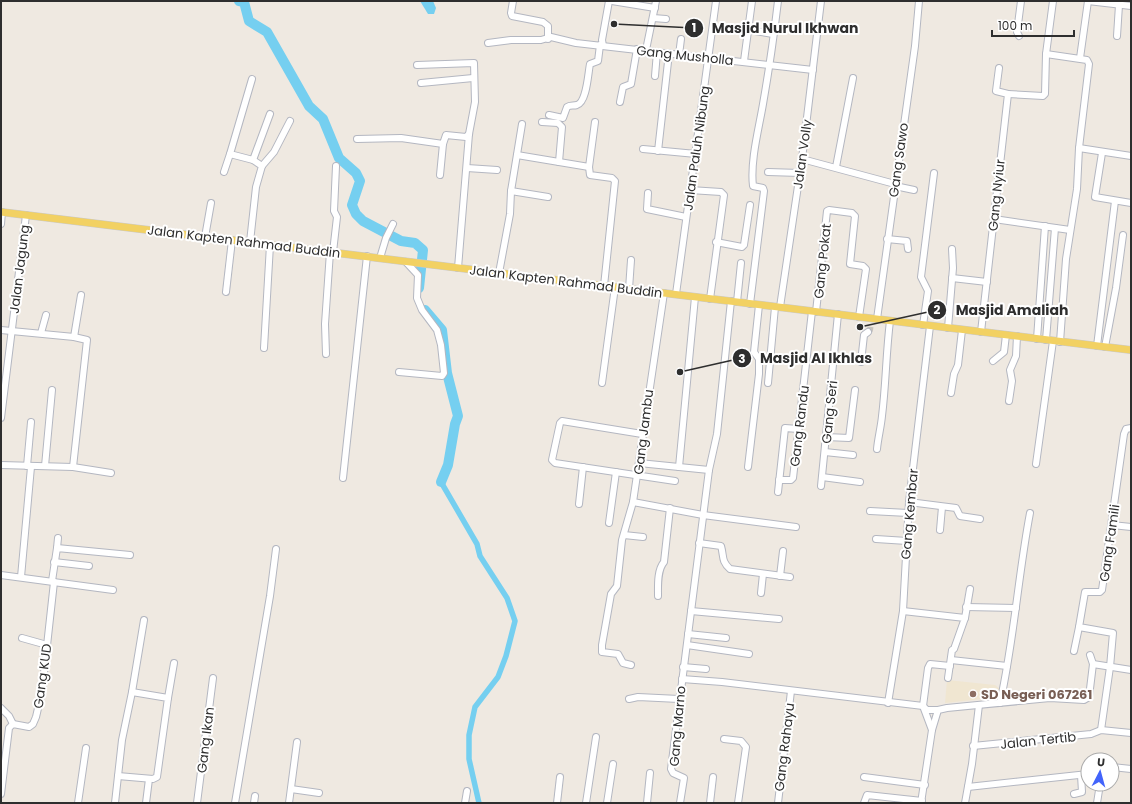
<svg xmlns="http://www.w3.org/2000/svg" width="1132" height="804" font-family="Poppins,sans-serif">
<rect width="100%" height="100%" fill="#efe9e1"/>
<polygon fill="#f0e6d1" points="947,680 995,685 1001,690 1000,697 945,703"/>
<polygon fill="#75cff0" points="420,1 433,1 436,8 434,14 428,14"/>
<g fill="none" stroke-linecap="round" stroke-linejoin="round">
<polyline stroke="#75cff0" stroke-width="5.5" points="441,482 477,544 480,556 507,598 515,621 506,656 498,677 475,707 469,735 469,759 479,803"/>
<g stroke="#75cff0" stroke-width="10">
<polyline points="239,1 244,2 249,21 267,32 309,106 323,119 339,158 356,173 360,181 352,205 356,214 363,221 401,241 415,243 423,250 419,288"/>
<polyline points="425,310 442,330 447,373 458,416 455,424 448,465 441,482"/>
</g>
<polyline stroke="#c8c4bd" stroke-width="6" stroke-dasharray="6 3" stroke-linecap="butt" points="868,332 870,330 871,324"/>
<g stroke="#b4b7c1" stroke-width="8">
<g id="minor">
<polyline points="513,1 511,13 512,16 543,22 548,26 548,39"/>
<polyline points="612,1 655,8"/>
<polyline points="1088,1 1131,6"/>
<polyline points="653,18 666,19"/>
<polyline points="748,30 773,34"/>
<polyline points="1019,36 1017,32 1021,1"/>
<polyline points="1117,36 1119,5"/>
<polyline points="488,43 511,40 541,40 551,37 576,43 813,70"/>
<polyline points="603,46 602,40 609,1"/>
<polyline points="646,50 656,1"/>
<polyline points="1046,54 1087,60 1089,64 1079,148 1077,189 1066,259 1060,342"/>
<polyline points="679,55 681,39"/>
<polyline points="1080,58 1088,1"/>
<polyline points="744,61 752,1"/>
<polyline points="417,65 474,63 475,102 469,134 458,268"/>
<polyline points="655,76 657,52"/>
<polyline points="421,83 473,78"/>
<polyline points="1008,94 1043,96 1045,94 1046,54 1053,1"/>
<polyline points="620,102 623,87 631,84 637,49"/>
<path d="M 549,115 L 563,118 L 567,107 C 570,105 573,106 577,105 C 587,102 588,73 590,64 L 598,61 L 600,45"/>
<polyline points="542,122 558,123 562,127 559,162"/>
<polyline points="357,139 401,138 443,144 446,135 466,137 469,134"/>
<polyline points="1079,148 1131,156"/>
<polyline points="643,149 696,154"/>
<polyline points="658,151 669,53"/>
<polyline points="1102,153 1095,197 1131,203"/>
<polyline points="517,155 589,167 595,122"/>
<polyline points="802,159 895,184"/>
<polyline points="253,160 270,114"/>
<polyline points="262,166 274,152 290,121"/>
<polyline points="589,167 590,175 612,178 615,181 604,286"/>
<polyline points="836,167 853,78"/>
<polyline points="467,168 497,170"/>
<polyline points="224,172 230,154"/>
<polyline points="768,172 800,173"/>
<polyline points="440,175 443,144"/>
<polyline points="895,186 914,190"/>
<polyline points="690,190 721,192 724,195 710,299"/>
<polyline points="511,191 548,197"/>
<polyline points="648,193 647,209 686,217"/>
<polyline points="994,219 1070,230"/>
<polyline points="1,224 2,212"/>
<polyline points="205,237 211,203"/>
<polyline points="887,239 907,241 908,249"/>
<polyline points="250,242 256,187 262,166 253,160 230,154 252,79"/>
<polyline points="716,242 742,247 744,245 750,205"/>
<polyline points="333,252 337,217 334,211 336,166"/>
<polyline points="380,258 386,238 393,224"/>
<polyline points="499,273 510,214 511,191 522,124"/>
<polyline points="952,278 987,282"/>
<polyline points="629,289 631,260"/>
<polyline points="226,292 232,240"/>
<polyline points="676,294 716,1"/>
<polyline points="737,302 741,263"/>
<path d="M 750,304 L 764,191 L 763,188 L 753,186 C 750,161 759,128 763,104 C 769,70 774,35 778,1"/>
<polyline points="780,307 802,159 821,1"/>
<polyline points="816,312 827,211 829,210 852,213 855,216 850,264 863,266 866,269 859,317"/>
<polyline points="877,319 915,46 919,1"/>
<polyline points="923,325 928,291 921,277 934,173"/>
<polyline points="948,328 953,268 952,249"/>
<polyline points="1,330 74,337 87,340 73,467"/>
<polyline points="981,332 1008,94 996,91 999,68"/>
<polyline points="41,333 46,315"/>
<polyline points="74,337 81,295"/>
<polyline points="1037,339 1045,226"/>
<polyline points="1046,340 1055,228"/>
<polyline points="1097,346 1115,201"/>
<polyline points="1105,347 1116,288 1123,235"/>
<polyline points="264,348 270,245"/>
<polyline points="326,354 325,324 330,252"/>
<polyline points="993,361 1004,352 1006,335"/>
<polyline points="861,362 864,335 868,332"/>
<polyline points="399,372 442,376 444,373 441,345 437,330 422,310 417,298 418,275 406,262"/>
<polyline points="602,383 615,287"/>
<polyline points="768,383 775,307"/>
<polyline points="951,393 954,374 958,365 962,330"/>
<polyline points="1009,401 1012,381 1010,370 1016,356 1017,336"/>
<polyline points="1,418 26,215"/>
<polyline points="642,434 562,421 560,423 552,460 555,463 675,481"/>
<polyline points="826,437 849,438 855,390"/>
<path d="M 877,449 C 878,438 881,427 882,416 C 886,384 886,353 890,321"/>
<polyline points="825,452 853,455"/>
<polyline points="639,463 709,470"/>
<polyline points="1036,464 1053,341"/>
<polyline points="1,465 73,467 111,473"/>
<polyline points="27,466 31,422"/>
<polyline points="45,466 52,390"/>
<polyline points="679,467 695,297"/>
<polyline points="748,467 759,374 759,359 754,352 759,305"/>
<polyline points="822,477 860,482"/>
<polyline points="343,478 367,256"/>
<polyline points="779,480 791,480 793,478 812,311"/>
<polyline points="821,486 838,314"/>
<polyline points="778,492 785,428 798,429"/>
<polyline points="633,502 703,515 796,527"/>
<polyline points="909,502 956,508 960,516 980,519"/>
<polyline points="579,504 583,467"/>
<polyline points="870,511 908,513"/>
<polyline points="609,523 616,472"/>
<polyline points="1112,525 1131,527"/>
<polyline points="940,530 942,507"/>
<polyline points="624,535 643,537"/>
<polyline points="876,539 907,541"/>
<path d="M 699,543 L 721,546 C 724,556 721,561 730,569 L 790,577"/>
<polyline points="57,548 58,538"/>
<polyline points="54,562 89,566"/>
<polyline points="1,575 113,590"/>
<polyline points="780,576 783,551"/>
<polyline points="21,577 31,467"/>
<polyline points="52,581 57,548 130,555"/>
<polyline points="761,593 763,574"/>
<path d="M 658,596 C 658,586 657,570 664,562 L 670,508"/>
<polyline points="966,607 1016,608"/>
<polyline points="691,611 779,619"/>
<polyline points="903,611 965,618 954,649 952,650 948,678"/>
<polyline points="965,618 970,589"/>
<polyline points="688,634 726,638"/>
<polyline points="22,638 47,645"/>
<polyline points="687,645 749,654"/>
<polyline points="1074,651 1079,627"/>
<polyline points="1090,655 1093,664"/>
<polyline points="951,660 1007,666"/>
<polyline points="631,665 623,663 618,654 602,652 602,645 611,594 617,586 622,540 633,502 664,293"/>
<polyline points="683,667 706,669"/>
<polyline points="682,679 722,682 923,706 927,710 938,710"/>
<polyline points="168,698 174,663"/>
<polyline points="629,699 638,697 679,699"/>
<polyline points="888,703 903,611 909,502 930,326"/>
<path d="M 1000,703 C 1014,641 1018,576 1030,513"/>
<polyline points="1,708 9,716 13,724"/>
<polyline points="932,730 938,710 947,708 1050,698 1084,700 1089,697 1093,664 1131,670"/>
<polyline points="1101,730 1110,667 1113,633 1079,627 1085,592 1100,592 1102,590 1124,434 1126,429 1131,428"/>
<polyline points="724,739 741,741 746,747 738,803"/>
<polyline points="973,746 1091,734 1101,730 1131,733"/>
<polyline points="1112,767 1131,769"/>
<polyline points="118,776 153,779 157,777 168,698 132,692"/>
<polyline points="864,777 925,785"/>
<polyline points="968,787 1088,774"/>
<polyline points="291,789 319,793"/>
<polyline points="1,794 9,728 13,724 29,727 33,724 36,717 42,691 54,582"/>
<polyline points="1074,794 1082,792 1081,775"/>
<polyline points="78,803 86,748"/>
<polyline points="115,803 122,740 132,692 144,620"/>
<polyline points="146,803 149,779"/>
<polyline points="197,803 213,678"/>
<polyline points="235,803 270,596 276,549"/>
<polyline points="254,803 255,796"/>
<polyline points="289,803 297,742"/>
<polyline points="465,803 467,791"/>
<polyline points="557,803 560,777"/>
<polyline points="586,803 596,737"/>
<polyline points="607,803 613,764"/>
<polyline points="647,803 650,773"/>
<polyline points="680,803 684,778 673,773 671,769 709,470 717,434 731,301"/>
<polyline points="710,803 713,777"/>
<polyline points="778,803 791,691"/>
<polyline points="864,803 867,795 922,801"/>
<polyline points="921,803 932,730 923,706 928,668 930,664 950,666"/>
<polyline points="965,803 972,764 979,705"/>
<polyline points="1097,803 1100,784"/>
</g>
</g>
<g stroke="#c9c9c9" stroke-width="8">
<polyline id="major" points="1,212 1131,350"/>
</g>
<use href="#minor" stroke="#fff" stroke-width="6"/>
<use href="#major" stroke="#f2d163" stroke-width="7"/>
</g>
<circle fill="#8d6e63" stroke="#fff" stroke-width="1.5" cx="973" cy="694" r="4"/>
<g text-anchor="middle" stroke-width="4" stroke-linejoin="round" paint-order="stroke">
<g font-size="13" fill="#2e2e2e" stroke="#fff">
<text transform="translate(685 55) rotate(6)" y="5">Gang Musholla</text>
<text transform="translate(696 148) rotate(-82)" y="5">Jalan Paluh Nibung</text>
<text transform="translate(802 154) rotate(-82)" y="5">Jalan Volly</text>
<text transform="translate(898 160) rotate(-82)" y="5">Gang Sawo</text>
<text transform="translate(996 195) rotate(-84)" y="5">Gang Nyiur</text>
<text transform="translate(244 241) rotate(7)" y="5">Jalan Kapten Rahmad Buddin</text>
<text transform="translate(822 261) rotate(-84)" y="5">Gang Pokat</text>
<text transform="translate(19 269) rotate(-83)" y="5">Jalan Jagung</text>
<text transform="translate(566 281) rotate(7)" y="5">Jalan Kapten Rahmad Buddin</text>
<text transform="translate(829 412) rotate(-84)" y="5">Gang Seri</text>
<text transform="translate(799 426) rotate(-83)" y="5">Gang Randu</text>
<text transform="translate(643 432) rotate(-83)" y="5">Gang Jambu</text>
<text transform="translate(909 514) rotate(-85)" y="5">Gang Kembar</text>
<text transform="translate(1109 543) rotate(-82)" y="5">Gang Famili</text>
<text transform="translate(42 676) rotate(-82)" y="5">Gang KUD</text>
<text transform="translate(677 726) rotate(-85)" y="5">Gang Marno</text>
<text transform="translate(205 740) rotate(-83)" y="5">Gang Ikan</text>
<text transform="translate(1038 740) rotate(-6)" y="5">Jalan Tertib</text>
<text transform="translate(784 747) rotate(-83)" y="5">Gang Rahayu</text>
</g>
<g font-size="13" font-weight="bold" fill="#785e54" stroke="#fff" text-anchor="start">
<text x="981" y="699">SD Negeri 067261</text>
</g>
</g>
<path fill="none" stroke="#2e2e2e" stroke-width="1.5" d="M614 24L694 28M860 327L937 310M680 372L742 358"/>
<g fill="#2e2e2e" stroke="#fff" stroke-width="1.5">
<circle cx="614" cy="24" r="4"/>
<circle cx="860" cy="327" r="4"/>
<circle cx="680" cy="372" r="4"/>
<circle cx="694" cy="28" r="10"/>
<circle cx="937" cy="310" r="10"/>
<circle cx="742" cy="358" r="10"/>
</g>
<g font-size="12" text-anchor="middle" font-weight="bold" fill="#fff">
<text x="694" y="32">1</text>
<text x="937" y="314">2</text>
<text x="742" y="363">3</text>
</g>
<g font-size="14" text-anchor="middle" font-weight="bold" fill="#2e2e2e" stroke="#fff" stroke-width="4" stroke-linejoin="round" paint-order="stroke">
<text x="785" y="33">Masjid Nurul Ikhwan</text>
<text x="1012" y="315">Masjid Amaliah</text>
<text x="816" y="363">Masjid Al Ikhlas</text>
</g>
<rect width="1132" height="804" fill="none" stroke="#2e2e2e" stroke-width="4"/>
<g transform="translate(1100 772) rotate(6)"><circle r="19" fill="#ffffff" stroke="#ababab"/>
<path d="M0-3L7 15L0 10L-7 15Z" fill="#4264fb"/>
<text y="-6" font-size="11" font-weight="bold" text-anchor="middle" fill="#2e2e2e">U</text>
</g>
<path d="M992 30v6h82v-6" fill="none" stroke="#2e2e2e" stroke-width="2"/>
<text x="998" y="30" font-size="12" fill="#2e2e2e" stroke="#ffffff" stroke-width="3" paint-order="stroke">100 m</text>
</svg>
